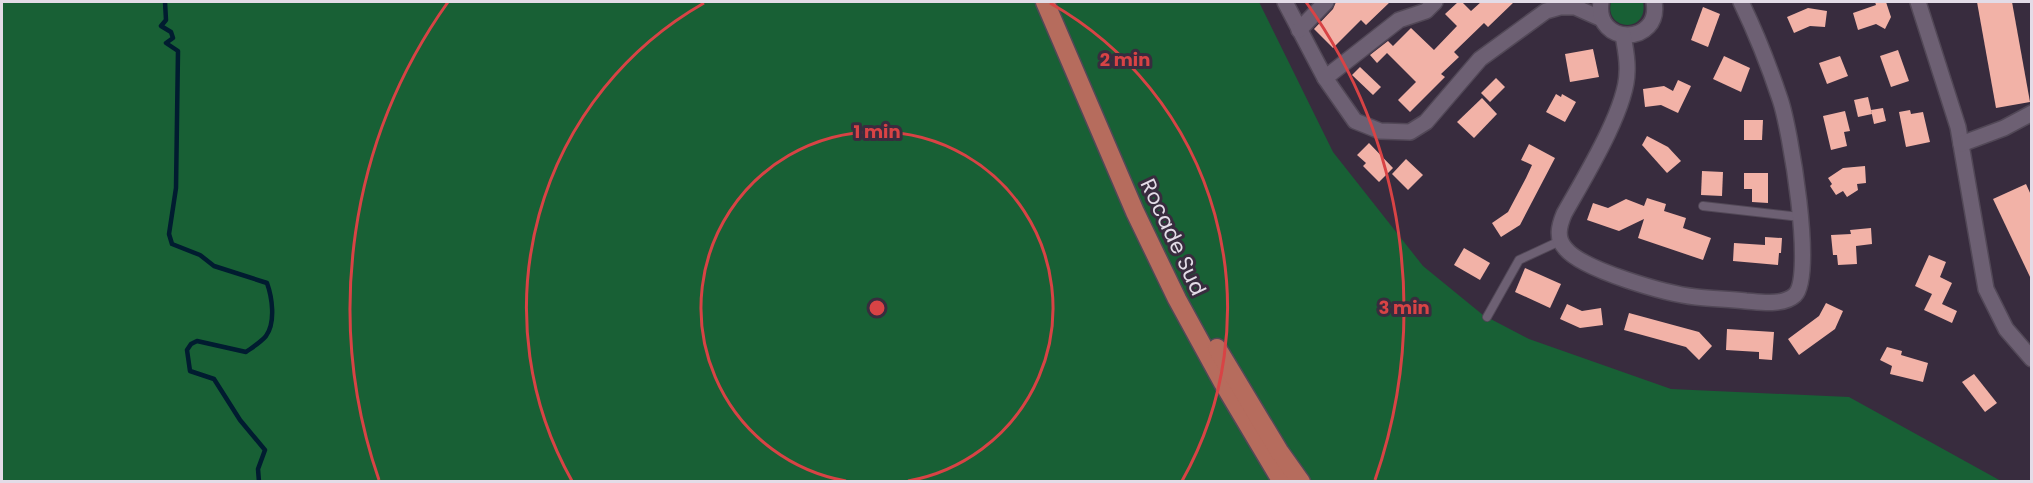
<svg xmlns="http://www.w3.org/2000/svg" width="2033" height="483" font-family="Poppins,sans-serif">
<rect width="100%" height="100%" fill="#382c3e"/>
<g fill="#186035">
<polygon points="2,2 1259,2 1333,152 1423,266 1483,315 1529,339 1671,389 1849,397 2001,481 2,481"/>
<path d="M 1611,2 L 1643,2 C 1649,34 1604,31 1611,2 Z"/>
</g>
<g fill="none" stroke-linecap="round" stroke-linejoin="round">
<path stroke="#011c30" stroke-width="4.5" d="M 165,2 L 166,20 L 161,26 L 171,32 L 173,38 L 166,43 L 178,51 L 176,188 L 169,234 L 172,244 L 200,255 L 214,266 L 267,283 C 272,297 276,322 266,336 C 261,342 253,347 246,352 L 197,341 L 191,344 L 187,350 L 190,371 L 214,379 L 240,420 L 265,450 L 258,469 L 259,482"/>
</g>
<g fill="#f2b2a7">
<polygon points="1336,2 1390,2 1366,25 1361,20 1333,48 1314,29 1333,9"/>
<polygon points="1458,2 1462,2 1471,11 1481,2 1514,2 1488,27 1484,23 1454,52 1459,57 1441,74 1445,77 1410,112 1398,100 1416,82 1387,53 1377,63 1370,55 1388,41 1393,46 1411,28 1434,50 1457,26 1445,14"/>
<polygon points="1875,2 1886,2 1891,17 1885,29 1876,24 1858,30 1853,13 1876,5"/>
<polygon points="1977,2 2012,2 2030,102 1996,108"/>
<polygon points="1703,7 1720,14 1708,47 1691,40"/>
<polygon points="1808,8 1827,11 1825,27 1810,26 1794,33 1787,17"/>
<polygon points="1593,49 1599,77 1570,82 1565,54"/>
<polygon points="1898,50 1909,81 1891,87 1880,56"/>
<polygon points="1724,56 1750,68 1741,92 1713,79"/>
<polygon points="1840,56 1848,76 1827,84 1819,63"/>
<polygon points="1360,67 1381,87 1373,95 1352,75"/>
<polygon points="1496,78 1505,87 1490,102 1481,93"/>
<polygon points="1678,80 1691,86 1678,113 1661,105 1645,107 1643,89 1664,86 1673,91"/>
<polygon points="1556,94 1561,97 1562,94 1576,102 1565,122 1546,112"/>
<polygon points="1868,97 1872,114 1858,117 1854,100"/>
<polygon points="1482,98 1497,114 1474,138 1457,122"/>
<polygon points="1883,108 1886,121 1874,124 1871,110"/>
<polygon points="1910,110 1911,114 1923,112 1930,142 1906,147 1899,112"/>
<polygon points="1845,111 1850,131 1844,132 1847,146 1831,150 1823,116"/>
<polygon points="1744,120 1763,120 1762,140 1744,140"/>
<polygon points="1647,136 1668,147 1681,161 1667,173 1642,145"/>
<polygon points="1369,143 1393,168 1379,182 1363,166 1366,163 1357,155"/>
<polygon points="1529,144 1555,158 1520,225 1501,237 1492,223 1508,212 1526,178 1532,165 1521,160"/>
<polygon points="1406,159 1423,175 1408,190 1392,174"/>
<polygon points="1865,166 1866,183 1857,184 1858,190 1847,197 1843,191 1836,195 1830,186 1832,184 1828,178 1843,168"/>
<polygon points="1702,171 1723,172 1722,196 1701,195"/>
<polygon points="1744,173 1768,173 1768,203 1752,202 1752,189 1744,189"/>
<polygon points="2026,184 2031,195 2031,279 1993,199"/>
<polygon points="1647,198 1666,204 1664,211 1686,218 1683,228 1711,238 1703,260 1638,238 1644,219 1619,231 1587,220 1593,203 1608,208 1626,199 1644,206"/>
<polygon points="1871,228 1872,244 1856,246 1857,264 1838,265 1837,255 1833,255 1831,235 1851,234 1850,230"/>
<polygon points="1765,237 1782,238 1781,253 1779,253 1778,265 1733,261 1734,243 1765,245"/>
<polygon points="1464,248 1490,263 1480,280 1454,265"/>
<polygon points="1929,255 1946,262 1940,277 1952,283 1942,304 1957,311 1952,323 1924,310 1932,294 1915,286"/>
<polygon points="1525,268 1561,284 1550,308 1515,292"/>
<polygon points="1826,303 1843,311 1835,329 1799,355 1788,339 1819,316"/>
<polygon points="1567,304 1582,311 1601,308 1603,325 1580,328 1560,319"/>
<polygon points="1629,313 1699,332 1712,346 1699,360 1686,347 1624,330"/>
<polygon points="1727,329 1774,332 1772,360 1759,359 1759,352 1726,350"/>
<polygon points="1887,347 1902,351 1901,355 1928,363 1923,382 1890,374 1892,366 1880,360"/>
<polygon points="1974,374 1997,403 1985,412 1962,382"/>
</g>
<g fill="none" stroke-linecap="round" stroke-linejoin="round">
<g stroke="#524857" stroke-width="10">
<g id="lane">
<polyline points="1703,206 1800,217"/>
<polyline points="1487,317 1519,260 1560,241"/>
</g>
</g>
<g stroke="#524857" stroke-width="18">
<g id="street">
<polyline points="1285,2 1325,78 1355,121 1380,131 1410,132 1426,122 1480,59 1546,11 1560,7 1575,7 1602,19"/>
<path d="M 1601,2 C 1594,47 1662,45 1654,2"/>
<polyline points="1918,2 1958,127 1986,289 2006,329 2032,359"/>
<polyline points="1299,30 1326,2"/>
<path d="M 1623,35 C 1625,47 1628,60 1627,72 C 1627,109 1583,180 1564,214 C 1559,226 1556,238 1565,248 C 1582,270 1667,294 1696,297 C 1713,299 1729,299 1746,301 C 1760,302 1783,306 1795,295 C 1815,275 1790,128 1780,99 C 1769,66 1756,33 1741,2"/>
<polyline points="1325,78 1399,20 1426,11 1435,2"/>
<polyline points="1961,144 2004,128 2032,113"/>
</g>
</g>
<g stroke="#524857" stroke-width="21">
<g id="primary">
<polyline points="1045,2 1135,212 1177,299 1223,383 1282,482"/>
<polyline points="1217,348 1279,451 1301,482"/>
</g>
</g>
<use href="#lane" stroke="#6d6073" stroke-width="8"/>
<use href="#street" stroke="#6d6073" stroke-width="15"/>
<use href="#primary" stroke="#b66c5d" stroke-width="18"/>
</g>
<g fill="none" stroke="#d84345" stroke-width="3">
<path d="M846 481A176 176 0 1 1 908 481"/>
<path d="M572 481A351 351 0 0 1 704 3M1050 3A351 351 0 0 1 1182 481"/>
<path d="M379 480A527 527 0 0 1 448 2M1306 2A527 527 0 0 1 1375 480"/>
</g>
<g text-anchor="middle" stroke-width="6" stroke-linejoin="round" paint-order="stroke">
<g font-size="21" fill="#e3dce7" stroke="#382c3e">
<text transform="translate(1173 237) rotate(65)" y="7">Rocade Sud</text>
</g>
</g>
<circle cx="877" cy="308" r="9" fill="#d84345" stroke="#382c3e" stroke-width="3"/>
<g font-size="18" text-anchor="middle" font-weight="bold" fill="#d84345" stroke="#382c3e" stroke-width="6" stroke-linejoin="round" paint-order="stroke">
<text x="1125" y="66">2 min</text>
<text x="877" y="138">1 min</text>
<text x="1404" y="314">3 min</text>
</g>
<rect width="2033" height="483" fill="none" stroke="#e3dce7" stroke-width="6"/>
</svg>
